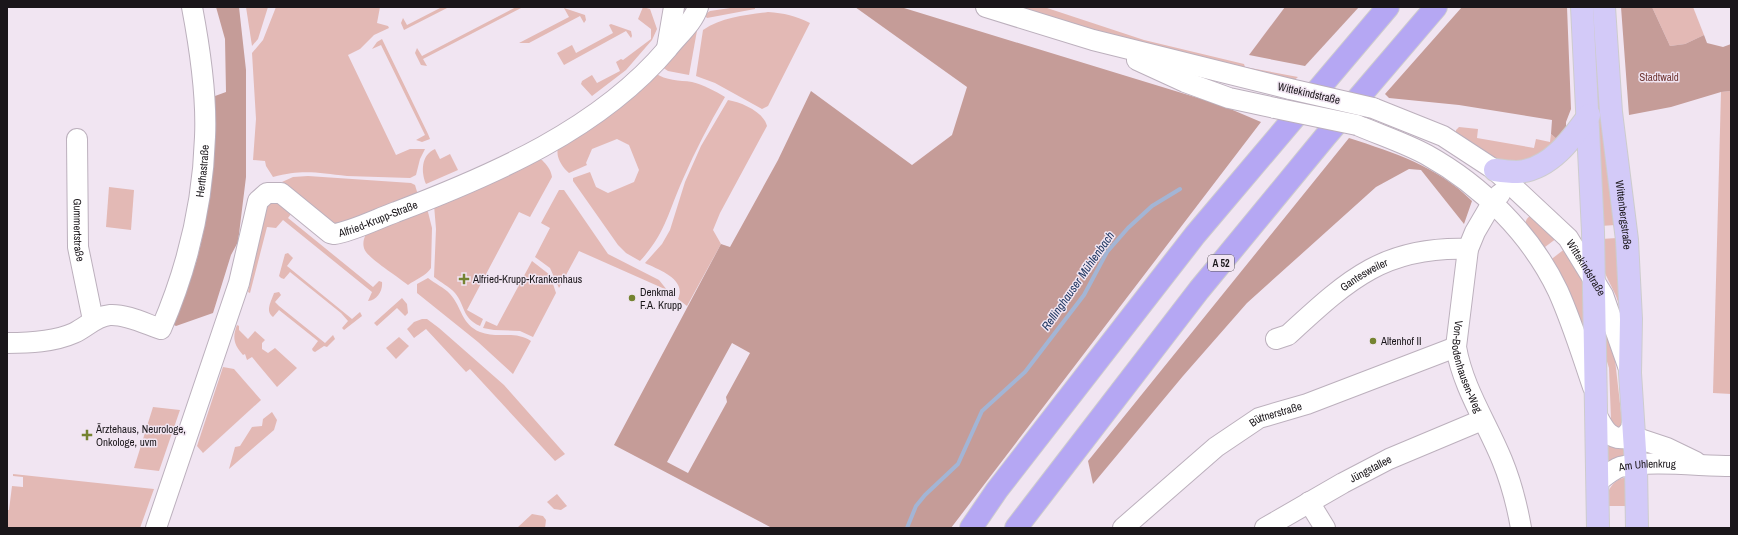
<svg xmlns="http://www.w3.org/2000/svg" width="1738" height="535" font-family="'Archivo Narrow',sans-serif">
<rect width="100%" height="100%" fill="#f1e5f2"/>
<g fill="#e3b9b5">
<polygon points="246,7 268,7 258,39 252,46"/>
<path d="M 276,7 L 380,7 L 377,23 L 388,26 L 389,28 L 374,35 L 360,49 L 348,55 L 396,155 L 410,149 L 425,149 L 420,159 L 416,175 L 410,178 C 389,177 368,177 347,176 C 318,173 303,169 273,177 L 266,166 L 265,161 L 253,160 L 256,119 L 252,53 L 263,40 Z"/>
<polygon points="442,7 449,7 404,30 401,23 403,18 407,25"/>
<polygon points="516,7 523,7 423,59 427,66 421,65 415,53 417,48 422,56"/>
<polygon points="643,7 650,9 657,29 652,40 626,70 592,96 581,84 582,81 592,75 597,83 620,71 616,62 621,59 623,60 651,39 651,29 638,19"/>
<polygon points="737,7 755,7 755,9 707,18 704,15 710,11"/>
<polygon points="1017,7 1044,7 1144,40 1244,64 1245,67 1298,77 1291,83 1203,63"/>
<polygon points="1652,7 1693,7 1704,35 1685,44 1670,46"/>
<polygon points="564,8 585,15 586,20 584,23 580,16 529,43 519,43 569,17"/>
<path d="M 768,12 C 784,13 796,16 810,23 L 768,106 L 762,109 L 715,83 L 696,76 L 703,30 C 722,17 746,15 768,12 Z"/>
<polygon points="611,24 631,31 632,36 631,38 626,31 564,65 557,53 572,45 576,53 613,33 609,25"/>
<polygon points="698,25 689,75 668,71 662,67"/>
<polygon points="382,39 428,134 430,139 422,142 416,140 425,135 381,45 372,49 377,42"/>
<path d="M 655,73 C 666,81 679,80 692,82 C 704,85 715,91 725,97 C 709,124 695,151 683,179 C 668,212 666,233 640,261 L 626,253 L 618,245 L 573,181 L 573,178 L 590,172 L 596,187 L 608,193 L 634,182 L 639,170 L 629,145 L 617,139 L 592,149 L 586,163 L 587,165 L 569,173 C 562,167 554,155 559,146 Z"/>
<polygon points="1602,87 1616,225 1600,226 1596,88"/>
<polygon points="1731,91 1731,394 1713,393 1721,92"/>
<path d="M 728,100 C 741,102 764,112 767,126 L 720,213 L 713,230 L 721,244 L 687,306 L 678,299 C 687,279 659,270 645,263 L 662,244 L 670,230 L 685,182 L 701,146 Z"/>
<polygon points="1459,127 1478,129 1477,138 1534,148 1536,139 1550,142 1551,134 1558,140 1555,147 1524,162 1500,160 1456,137 1456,130"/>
<path d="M 435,149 L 440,159 L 450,154 L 458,170 L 426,184 C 421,172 421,155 435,149 Z"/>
<path d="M 536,160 L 542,160 C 547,165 551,170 552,177 L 530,217 L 519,212 L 467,310 L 483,319 L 480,326 C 462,318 465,305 455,293 C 449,286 441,283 434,277 L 436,229 L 434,205 Z"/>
<polygon points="308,176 411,183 415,185 418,195 338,224 334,224 282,182 293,177"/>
<polygon points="109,187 134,190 131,230 106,227"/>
<polygon points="559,190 564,190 608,254 659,280 667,290 579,251 559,288 550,268 535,257 550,228 541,223"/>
<path d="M 274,201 L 294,210 L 288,218 L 373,287 L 379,281 L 382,282 C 383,291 377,300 368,301 L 372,292 L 283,220 L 276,228 L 267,227 L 250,293 L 248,292 L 267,204 Z"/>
<path d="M 427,208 L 432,228 L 431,268 C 427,275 415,280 408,285 C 398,277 373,261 366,252 C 362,246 363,240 366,234 Z"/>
<path d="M 1533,215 L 1557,238 L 1541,250 C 1536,242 1515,220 1533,215 Z"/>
<polygon points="1617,238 1621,311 1616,296 1601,265 1601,239"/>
<polygon points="1566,248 1583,272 1585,329 1582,329 1549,261"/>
<polygon points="288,253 293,258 287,266 352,319 360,312 362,316 344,330 342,328 348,321 341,313 290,272 284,279 281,278 279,276 285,254"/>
<polygon points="532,261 550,275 556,293 533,337 520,331 494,330 483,328 486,321 497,326"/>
<path d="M 428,278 C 435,284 444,287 450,294 C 462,307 461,324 480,332 C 497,339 515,330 531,341 L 513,374 L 478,342 L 417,293 L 417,284 Z"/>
<path d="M 279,292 L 281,295 L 275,302 L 279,306 L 325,343 L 333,335 L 335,339 L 327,347 L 324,346 L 315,352 L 313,351 L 312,349 L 318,341 L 279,310 L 273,317 C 265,311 271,302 274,293 Z"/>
<polygon points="402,298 407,304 408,313 405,316 397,308 377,326 374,323"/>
<polygon points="1605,318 1614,351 1623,430 1621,432 1611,422 1611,419 1609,368 1605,355"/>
<polygon points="422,319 427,319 439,328 504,385 565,454 555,461 470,369 466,372 426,329 414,338 407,329 414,322"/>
<path d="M 237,325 L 239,326 L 239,330 L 248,339 L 255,331 L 265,340 L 262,343 L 262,349 L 268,353 L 275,348 L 297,368 L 277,387 L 252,357 L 247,360 L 245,354 L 243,355 C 234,345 232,338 237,325 Z"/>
<polygon points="399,337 409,346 396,359 386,348"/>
<polygon points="223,367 234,369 261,400 203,453 197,446"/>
<polygon points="153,407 180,410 159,471 134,468"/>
<polygon points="272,412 277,420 274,430 229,469 235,447 240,446 252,427 262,426 263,419"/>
<polygon points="1605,441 1617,448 1625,449 1625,455 1605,464"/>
<polygon points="13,474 154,489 140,528 7,528 7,510 9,510 12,486 23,487 23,477 13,476"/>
<path d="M 1623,478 L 1626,478 L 1629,506 L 1605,506 C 1606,494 1610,482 1623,478 Z"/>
<polygon points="557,494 567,506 561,510 554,509 547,502"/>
<polygon points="532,514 543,516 546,520 545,528 517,528"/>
</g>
<g fill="#c59c98" fill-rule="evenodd">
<path d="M 216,7 L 239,7 L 246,70 L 246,177 L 238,242 L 231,255 L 213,313 L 176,326 L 170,323 C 179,302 193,277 198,255 C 212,204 214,149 215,96 L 226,92 L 225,39 Z"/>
<path d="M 855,7 L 904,8 L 1221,105 L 1261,122 L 951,528 L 772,528 L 614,445 L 721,244 L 730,247 L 778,160 L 811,91 L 912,165 L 952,135 L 967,87 ZM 732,343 L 750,353 L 726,397 L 727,402 L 688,473 L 667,462 Z"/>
<polygon points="1285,7 1359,7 1305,66 1249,55"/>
<polygon points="1462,7 1567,7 1571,109 1566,122 1566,135 1558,140 1551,134 1552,120 1459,105 1389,98 1385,94"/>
<polygon points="1621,7 1652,7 1670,46 1685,44 1704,35 1707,43 1723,47 1731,44 1731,91 1721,92 1671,107 1629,115"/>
<path d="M 1349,138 C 1395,153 1437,166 1472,201 L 1464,224 L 1421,170 L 1409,169 L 1376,187 L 1247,303 L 1183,376 L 1093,484 L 1088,461 Z"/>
</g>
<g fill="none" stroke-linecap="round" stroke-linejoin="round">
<polyline stroke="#a3b5d5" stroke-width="4" points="907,528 916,506 925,495 958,464 982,411 1025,372 1084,295 1107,252 1128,228 1152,206 1180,189"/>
<g stroke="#bcb0bd" stroke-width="22">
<g id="minor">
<polyline points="986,7 1093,40 1290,89"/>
<polyline points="667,48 674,7"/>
<polyline points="1137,60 1185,82 1229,98 1275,108"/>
<path id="s1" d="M 1373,108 L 1443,136 L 1495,170 L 1568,238 L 1603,295 L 1628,366"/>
<path d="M 1357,125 C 1380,135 1405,143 1427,155 C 1481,185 1531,234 1558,291 C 1572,322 1582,355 1593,387"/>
<path id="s2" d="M 77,139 L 78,247 L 93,320"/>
<path id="s3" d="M 1500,194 L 1492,203 L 1475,232 L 1468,249 L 1456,347 C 1463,388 1487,423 1502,460 C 1511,482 1517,505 1521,528"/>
<path id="s4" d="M 1276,339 L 1288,335 C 1347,281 1383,246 1468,249"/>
<path id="s5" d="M 7,343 C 29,343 54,342 74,333 C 87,327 96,316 110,315 C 126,314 146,324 161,329 C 187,269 203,203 205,137 C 207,94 200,49 192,7"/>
<path d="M 1596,414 C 1603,426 1608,440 1624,438 L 1631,429 L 1632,423"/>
<polyline points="1634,437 1667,448 1696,462"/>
<path id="s6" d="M 1597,482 C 1604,477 1612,470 1620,467 C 1650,460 1700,466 1731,466"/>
<polyline points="1309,502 1325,528"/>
<path id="s7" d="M 156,528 L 239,283 L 258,201 L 267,193 L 281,193 L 330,233 L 334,234 C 351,232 379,218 396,212 C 493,175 600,129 668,48 C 678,35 693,23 698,7"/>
<path id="s8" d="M 1123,528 L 1216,447 L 1259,418 L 1307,404 L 1456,347"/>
<path id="s9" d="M 1265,528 L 1343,483 L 1389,459 L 1482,420"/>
</g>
</g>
<g stroke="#cdcccd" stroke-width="24">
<g id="major">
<polyline points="1582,7 1593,232 1598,528"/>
<path id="s10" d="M 1604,7 L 1611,112 L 1627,240 L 1631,319 L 1630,373 L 1636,466 L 1637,528"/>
<path d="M 1495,170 C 1502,171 1510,172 1517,172 C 1550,170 1572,139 1589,115"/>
</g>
</g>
<g stroke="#cdcccd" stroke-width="24">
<g id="highway">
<polyline points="971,528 997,490 1195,235 1388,7"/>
<polyline points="1016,528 1199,290 1325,137 1436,7"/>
</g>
</g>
<use href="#minor" stroke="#fff" stroke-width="20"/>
<use href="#major" stroke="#d3caf8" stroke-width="22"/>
<use href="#highway" stroke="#b5a7f3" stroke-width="22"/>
<g stroke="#bcb0bd" stroke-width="22" stroke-linecap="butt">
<g id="minor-bridge">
<polyline points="1290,89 1373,108"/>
<polyline points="1275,108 1357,125"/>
</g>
</g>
<use href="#minor-bridge" stroke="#fff" stroke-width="20"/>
</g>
<g fill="#758331" stroke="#f1e5f2" stroke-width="1.5">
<path d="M462 273h4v4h4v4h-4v4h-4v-4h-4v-4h4z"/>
<circle cx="632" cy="298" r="4"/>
<circle cx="1373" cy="341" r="4"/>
<path d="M85 429h4v4h4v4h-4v4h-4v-4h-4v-4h4z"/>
</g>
<g text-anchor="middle" stroke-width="3" stroke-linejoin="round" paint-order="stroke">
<rect fill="#f1e5f2" stroke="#5a545b" stroke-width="1" x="1208" y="255" width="26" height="16" rx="3"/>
<g font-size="10" font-weight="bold" fill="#1a161a">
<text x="1221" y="267">A 52</text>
</g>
<g font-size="11" fill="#723936" stroke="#f1e5f2">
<text x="1659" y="81">Stadtwald</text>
</g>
<g font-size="11" fill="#1a161a" stroke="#f1e5f2">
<text transform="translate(1309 93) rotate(13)" y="4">Wittekindstraße</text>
<text dy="4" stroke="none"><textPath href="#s5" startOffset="326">Herthastraße</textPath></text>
<text dy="4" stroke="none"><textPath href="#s10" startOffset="209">Wittenbergstraße</textPath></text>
<text dy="4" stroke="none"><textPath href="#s7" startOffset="483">Alfried-Krupp-Straße</textPath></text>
<text dy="4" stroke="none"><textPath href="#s2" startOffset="91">Gummertstraße</textPath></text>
<text dy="4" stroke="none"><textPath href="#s1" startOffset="272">Wittekindstraße</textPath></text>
<text dy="4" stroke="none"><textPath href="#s4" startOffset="110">Gantesweiler</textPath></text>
<text dy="4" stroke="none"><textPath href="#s3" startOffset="184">Von-Bodenhausen-Weg</textPath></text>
<text dy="4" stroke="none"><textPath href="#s8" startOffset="192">Büttnerstraße</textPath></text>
<text dy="4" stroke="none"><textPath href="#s6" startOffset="55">Am Uhlenkrug</textPath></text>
<text dy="4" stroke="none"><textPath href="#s9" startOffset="121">Jüngstallee</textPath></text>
</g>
<g font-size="11" fill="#1a161a" stroke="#f1e5f2" text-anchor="start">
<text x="473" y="283">Alfried-Krupp-Krankenhaus</text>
<text x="640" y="296">Denkmal<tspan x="640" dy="13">F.A. Krupp</tspan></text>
<text x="1381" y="345">Altenhof II</text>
<text x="96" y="433">Ärztehaus, Neurologe,<tspan x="96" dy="13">Onkologe, uvm</tspan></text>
</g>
<g font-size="12" font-style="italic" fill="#223963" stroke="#f1e5f2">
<text transform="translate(1078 281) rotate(-55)" y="4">Rellinghauser Mühlenbach</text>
</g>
</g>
<rect width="1738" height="535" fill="none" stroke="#1a161a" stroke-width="16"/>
</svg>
